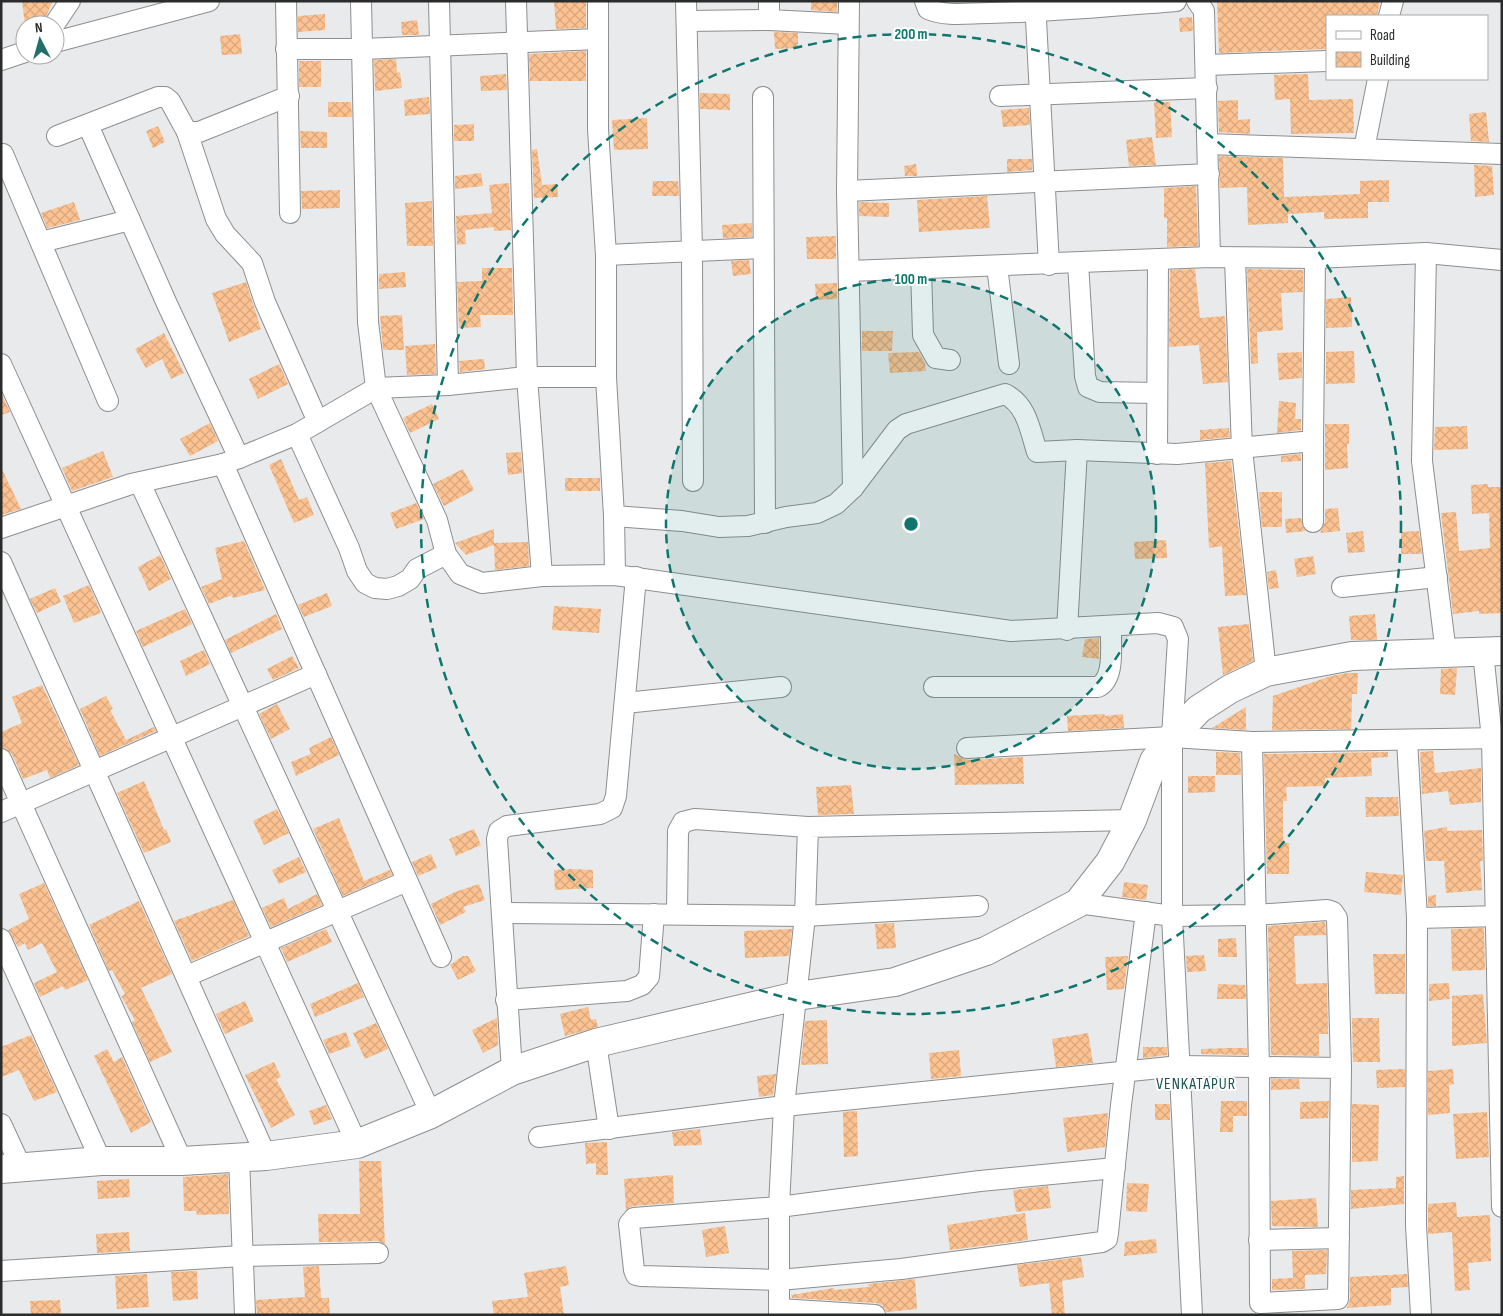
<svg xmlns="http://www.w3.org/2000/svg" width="1503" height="1316" font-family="'Sofia Sans Condensed',sans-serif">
<defs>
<pattern id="building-cross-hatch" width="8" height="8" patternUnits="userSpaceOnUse" patternTransform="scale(1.25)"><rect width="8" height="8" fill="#fcc291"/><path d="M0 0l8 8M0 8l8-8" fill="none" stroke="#d8a77d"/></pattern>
</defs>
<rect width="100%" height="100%" fill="#e8eaeb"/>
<g fill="url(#building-cross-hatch)">
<polygon points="22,1 53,1 42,25 25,25"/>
<polygon points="554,1 586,1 586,28 556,29"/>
<polygon points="811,1 837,1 837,12 811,10"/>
<polygon points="1217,1 1380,1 1377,16 1327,16 1327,49 1219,53"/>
<polygon points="325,14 325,30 298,32 298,16"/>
<polygon points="1192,17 1193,31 1180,32 1179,18"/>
<polygon points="417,20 419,35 402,35 401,22"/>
<polygon points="774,32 798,33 798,48 775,49"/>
<polygon points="240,34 242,54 222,55 220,36"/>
<polygon points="586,51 586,81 530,81 529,54"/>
<polygon points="396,59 397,73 400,72 402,88 375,91 374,60"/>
<rect x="299" y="61" width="22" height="26"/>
<polygon points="506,74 507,90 481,91 480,76"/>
<polygon points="1308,74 1309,100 1353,99 1354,133 1291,134 1290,99 1275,100 1274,75"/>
<polygon points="700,93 730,94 730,110 700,109"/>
<polygon points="429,97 430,114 405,116 404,100"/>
<polygon points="1238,100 1238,120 1250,119 1250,134 1219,132 1218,101"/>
<polygon points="328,102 351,102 352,117 328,117"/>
<polygon points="1154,102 1170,102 1172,137 1156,138"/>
<polygon points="1029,108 1030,125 1003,127 1001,110"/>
<polygon points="1486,112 1489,142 1471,141 1469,114"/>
<polygon points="647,118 648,149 614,150 612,120"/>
<polygon points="474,124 474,141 454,141 454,125"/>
<polygon points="158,126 165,142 153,148 146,131"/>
<polygon points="300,131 327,132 327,148 301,148"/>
<polygon points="1152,137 1156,165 1129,166 1126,140"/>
<polygon points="537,149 542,185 557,184 558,197 534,198 532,150"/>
<polygon points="1219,156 1283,158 1284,197 1360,194 1360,181 1389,180 1389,202 1368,202 1368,218 1324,219 1324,212 1288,214 1288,223 1248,225 1247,187 1220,188"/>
<polygon points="1007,159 1032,159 1032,170 1007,172"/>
<polygon points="916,164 917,176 905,176 904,166"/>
<polygon points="1474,165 1492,166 1494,195 1475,197"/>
<polygon points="481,173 483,186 455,189 455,176"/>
<polygon points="653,181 678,181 679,196 652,196"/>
<polygon points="509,183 511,230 494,231 494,227 465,230 466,244 457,245 456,216 492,213 489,185"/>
<polygon points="1196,186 1198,246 1167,247 1167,218 1164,218 1164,188"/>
<polygon points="340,190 340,208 302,209 301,191"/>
<polygon points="987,196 990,228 919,232 917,200"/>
<polygon points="432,201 433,246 407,246 405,203"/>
<polygon points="74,202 80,220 47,228 41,213"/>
<polygon points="859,202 889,203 889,217 859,216"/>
<polygon points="752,223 752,237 723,238 722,225"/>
<polygon points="836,236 836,259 807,259 806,237"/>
<polygon points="749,260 751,274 733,276 731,261"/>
<polygon points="482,268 512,268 513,315 480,315 481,327 459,328 457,282 482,281"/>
<polygon points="1195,269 1200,318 1225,316 1228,382 1203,384 1199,345 1169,347 1170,270"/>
<polygon points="1247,269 1303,270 1303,292 1281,293 1283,330 1257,332 1258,363 1251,364"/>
<polygon points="405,272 406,287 379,289 379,274"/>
<polygon points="246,282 261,329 229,342 212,293"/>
<polygon points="837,283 837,299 816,300 815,284"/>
<polygon points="1351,297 1352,327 1326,328 1326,299"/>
<polygon points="402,315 404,350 383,350 380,316"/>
<polygon points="862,331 893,331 892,351 862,351"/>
<polygon points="164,333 184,373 171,379 162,359 146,368 135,349"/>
<polygon points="435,344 436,374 407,375 405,346"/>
<polygon points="1354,351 1355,383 1326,384 1326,352"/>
<polygon points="919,352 925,363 926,371 890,373 888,353"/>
<polygon points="1302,352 1302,378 1279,380 1277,353"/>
<polygon points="484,359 485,369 460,372 459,361"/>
<polygon points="279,364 288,384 258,399 249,379"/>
<polygon points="1,393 10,412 1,415"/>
<polygon points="1279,401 1296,403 1295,419 1301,419 1301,430 1277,433"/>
<polygon points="432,404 439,419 410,433 403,418"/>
<polygon points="210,423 218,441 190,456 180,439"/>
<polygon points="1325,424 1349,424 1349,444 1347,444 1348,468 1325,470"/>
<polygon points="1467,426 1468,449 1434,450 1435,427"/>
<polygon points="1229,428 1230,437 1200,440 1200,430"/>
<polygon points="103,451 113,477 72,491 62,468"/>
<polygon points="521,452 522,473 508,475 506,453"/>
<polygon points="1301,454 1301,461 1281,462 1281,456"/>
<polygon points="281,459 299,500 307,497 314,515 294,523 269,465"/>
<polygon points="1231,461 1246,595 1225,596 1222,546 1209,548 1205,463"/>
<polygon points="1,467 21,509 1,515"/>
<polygon points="463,469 474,490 444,506 433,484"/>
<rect x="565" y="478" width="35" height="13"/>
<polygon points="1488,484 1488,487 1502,487 1502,613 1479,614 1479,611 1453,614 1441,513 1456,512 1459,551 1490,548 1489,513 1472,514 1471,485"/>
<polygon points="1259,492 1282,492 1282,527 1262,527"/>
<polygon points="416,503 424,519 396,529 390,513"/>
<polygon points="1338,508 1340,531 1320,533 1325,522 1325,509"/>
<polygon points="1301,518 1303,527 1306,531 1286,533 1285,519"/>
<polygon points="494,529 494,545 466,555 455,543"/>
<polygon points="1363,531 1365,552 1348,553 1346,533"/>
<polygon points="1419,531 1422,554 1401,554 1401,532"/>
<polygon points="1166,540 1167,558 1135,559 1134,542"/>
<polygon points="244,541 265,590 233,598 232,595 209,604 201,587 222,579 215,548"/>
<polygon points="528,542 529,566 495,570 494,543"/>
<polygon points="160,555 171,579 149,591 138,567"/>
<polygon points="1313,556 1316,574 1297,577 1294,559"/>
<polygon points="1276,570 1279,588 1269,589 1267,572"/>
<polygon points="89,585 101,613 74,623 63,596"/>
<polygon points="55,588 61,602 37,613 30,599"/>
<polygon points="327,593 332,606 304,617 298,605"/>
<polygon points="554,606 601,609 599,633 552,630"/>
<polygon points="185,609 192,624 143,647 136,631"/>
<polygon points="276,614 282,629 231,653 225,640"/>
<polygon points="1375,614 1377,640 1351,640 1349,616"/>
<polygon points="1249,624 1253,661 1223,675 1218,627"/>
<polygon points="1099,638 1099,659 1082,657 1085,639"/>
<polygon points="204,650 210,664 186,676 180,661"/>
<polygon points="292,656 299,668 273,680 267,669"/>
<polygon points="1457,668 1455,695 1440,694 1441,669"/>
<polygon points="1348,673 1358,673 1357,694 1352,694 1351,729 1272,730 1273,696 1331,676"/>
<polygon points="42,685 79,765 50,778 47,770 23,779 12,754 1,747 1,732 22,723 12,697"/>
<polygon points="106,696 113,709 110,710 126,740 154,727 156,731 100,756 80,709"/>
<polygon points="277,704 290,729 271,739 259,714"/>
<polygon points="1246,707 1246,730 1212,728"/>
<polygon points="1104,714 1105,716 1123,714 1124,728 1068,731 1067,716"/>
<polygon points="331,737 339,755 296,776 291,762 311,754 309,748"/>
<polygon points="1433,751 1435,773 1481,768 1481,802 1450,805 1448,791 1422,794 1420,752"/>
<polygon points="1216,752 1240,753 1241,775 1216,775"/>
<polygon points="1388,752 1388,757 1371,758 1372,776 1325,778 1325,786 1286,787 1287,801 1283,801 1283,843 1289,843 1289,874 1267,874 1264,754"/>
<polygon points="954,754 968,760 1023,757 1024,784 955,785"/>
<polygon points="1188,776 1215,776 1215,792 1188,793"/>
<polygon points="144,781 164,830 166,829 171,842 144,853 117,793"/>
<polygon points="851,785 854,814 818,815 816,787"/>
<polygon points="1365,797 1398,797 1399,816 1366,817"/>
<polygon points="277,809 289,833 264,845 253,821"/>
<polygon points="339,818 364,881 390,870 392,875 343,896 313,829"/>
<polygon points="1447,827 1447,831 1482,830 1483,861 1480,861 1482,890 1446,893 1444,861 1426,861 1424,831"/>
<polygon points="474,829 481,845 456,856 449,839"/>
<polygon points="431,854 437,868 418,876 412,862"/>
<polygon points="299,857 306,872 279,884 272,870"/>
<polygon points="571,869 593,870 593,888 555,890 554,870"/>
<polygon points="1366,872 1403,875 1401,895 1364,892"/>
<polygon points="1124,882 1148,885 1146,900 1122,897"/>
<polygon points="44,883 88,980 65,990 63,986 40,997 34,983 57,972 42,943 28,950 25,943 18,947 8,930 29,919 19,894"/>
<polygon points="479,884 485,900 463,907 466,912 440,925 431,904 455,892"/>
<polygon points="317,894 322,905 271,927 262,908 284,898 288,909"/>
<polygon points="1436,895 1436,906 1428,906 1428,896"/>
<polygon points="233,900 249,936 192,961 174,921"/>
<polygon points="139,901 172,974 141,988 172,1052 150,1062 132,1022 135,1020 121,996 125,994 112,970 109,971 89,925"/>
<polygon points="1325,922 1326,935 1294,936 1296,984 1327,983 1328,1034 1319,1034 1319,1056 1271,1055 1268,926"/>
<polygon points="894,923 896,948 877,949 875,924"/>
<polygon points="1484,928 1485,970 1452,971 1451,929"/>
<polygon points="326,929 332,942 287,962 281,948"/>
<polygon points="792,929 789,956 745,958 744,931"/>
<polygon points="1236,938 1237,957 1218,957 1218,939"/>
<polygon points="1373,954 1405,954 1405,994 1375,994"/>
<polygon points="1204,955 1206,971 1187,972 1186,956"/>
<polygon points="463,956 468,956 476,971 458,980 450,965"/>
<polygon points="1128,956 1124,989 1107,990 1105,957"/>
<polygon points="358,983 364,997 315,1017 310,1004"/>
<polygon points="1449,983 1450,999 1429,1001 1429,984"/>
<polygon points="1218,984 1245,985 1246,999 1217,999"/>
<polygon points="1483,994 1487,1043 1452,1046 1452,996"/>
<polygon points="245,1001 254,1021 225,1034 216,1014"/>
<polygon points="588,1007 591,1020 596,1019 598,1027 565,1036 560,1014"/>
<polygon points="497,1018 498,1045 483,1053 472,1030"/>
<polygon points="1352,1018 1379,1018 1380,1062 1353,1062"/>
<polygon points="827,1020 828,1064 801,1065 805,1021"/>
<polygon points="376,1023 388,1049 365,1059 353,1033"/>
<polygon points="346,1032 351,1046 329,1054 323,1040"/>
<polygon points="1088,1033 1093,1063 1056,1067 1052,1039"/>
<polygon points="31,1035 57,1092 34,1101 19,1070 1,1077 1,1047"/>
<polygon points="1143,1047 1167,1047 1167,1055 1143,1058"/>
<polygon points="1229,1048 1247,1048 1247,1055 1201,1054 1201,1049"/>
<polygon points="107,1049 114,1062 122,1057 151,1122 131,1133 94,1056"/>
<polygon points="959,1050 961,1076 931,1079 929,1053"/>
<polygon points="274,1062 281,1077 276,1079 295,1115 271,1128 245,1075"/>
<polygon points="1405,1069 1405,1087 1377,1088 1376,1070"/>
<polygon points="1453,1069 1454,1084 1449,1085 1450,1113 1428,1115 1428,1071"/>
<polygon points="776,1074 773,1095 759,1097 757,1076"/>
<polygon points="1271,1079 1299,1079 1300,1089 1271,1090"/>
<polygon points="1221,1101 1247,1101 1247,1116 1233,1116 1233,1132 1220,1132"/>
<polygon points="1329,1101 1328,1118 1300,1119 1300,1102"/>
<rect x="1155" y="1104" width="15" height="16"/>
<polygon points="1352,1104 1379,1105 1378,1161 1352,1162"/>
<polygon points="326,1105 332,1119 314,1125 309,1111"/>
<polygon points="857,1111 858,1156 844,1157 843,1112"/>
<polygon points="1487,1112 1489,1157 1456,1159 1453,1114"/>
<polygon points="1108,1113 1105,1147 1067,1152 1063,1118"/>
<polygon points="700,1129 702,1145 674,1146 672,1132"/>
<polygon points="607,1142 608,1175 596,1175 596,1163 586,1164 585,1143"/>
<polygon points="359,1161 381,1161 385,1244 378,1241 319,1242 318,1214 360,1214"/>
<polygon points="228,1174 229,1214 197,1215 196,1211 184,1211 183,1177"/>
<polygon points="673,1175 674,1203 633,1206 626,1210 624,1179"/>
<polygon points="1404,1176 1404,1204 1351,1209 1351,1190 1396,1188 1396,1177"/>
<polygon points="129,1179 130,1197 98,1199 97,1181"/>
<polygon points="1127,1183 1149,1184 1147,1212 1126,1211"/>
<polygon points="1048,1186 1051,1208 1016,1212 1013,1190"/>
<polygon points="1316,1198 1318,1227 1272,1226 1271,1201"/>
<polygon points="1456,1202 1457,1217 1490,1215 1491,1261 1468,1263 1470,1290 1455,1291 1452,1232 1428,1234 1428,1204"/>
<polygon points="1025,1213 1028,1240 950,1250 947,1225"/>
<polygon points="725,1226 729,1253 706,1257 702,1230"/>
<polygon points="129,1232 130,1251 97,1253 96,1234"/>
<polygon points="1156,1239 1157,1253 1124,1256 1125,1242"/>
<polygon points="1327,1250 1326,1274 1305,1275 1305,1289 1272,1290 1272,1279 1293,1278 1292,1251"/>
<polygon points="1081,1257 1084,1277 1062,1281 1065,1315 1052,1315 1049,1283 1020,1287 1017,1265"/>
<polygon points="319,1266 321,1298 329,1298 330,1315 257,1315 256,1300 305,1297 303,1267"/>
<polygon points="566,1266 569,1285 560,1287 564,1315 494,1315 492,1301 528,1297 524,1273"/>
<polygon points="197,1271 198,1299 173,1301 171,1272"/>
<polygon points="147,1274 149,1307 117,1309 115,1276"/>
<polygon points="1407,1274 1408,1287 1391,1288 1391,1305 1347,1308 1350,1299 1350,1277"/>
<polygon points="915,1279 917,1309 886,1312 882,1305 876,1303 792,1298 791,1295 834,1288 834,1290 869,1287 868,1284"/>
<polygon points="60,1300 61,1315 31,1315 30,1301"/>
</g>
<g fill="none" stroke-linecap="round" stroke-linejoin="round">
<g stroke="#8d8e90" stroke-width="22">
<g id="street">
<polyline points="286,1 290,213"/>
<polyline points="361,1 368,322 376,388 437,520 446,554 460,574 482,583 542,576 615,575 1011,631 1158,623 1173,627 1178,639 1172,737 1172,916 1192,1315"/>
<polyline points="439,1 448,385"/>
<polyline points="516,1 527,377 542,576"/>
<polyline points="598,1 598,129 606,255 606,377 614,516 615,575"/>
<polyline points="686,1 692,251 693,481"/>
<polyline points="769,1 769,20 848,24"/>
<polyline points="849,1 847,191 853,488"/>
<path d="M 925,1 L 928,9 C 946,17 969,13 989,13 C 1051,12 1114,6 1176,1"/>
<polyline points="1035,1 1049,265"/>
<polyline points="1197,1 1204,11 1210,257"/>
<polyline points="1389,16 1393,1"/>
<polyline points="687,21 769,20"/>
<polyline points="54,25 70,1"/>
<polyline points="55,42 209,1"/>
<polyline points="286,49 363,49 598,39"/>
<polyline points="1,60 25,52"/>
<polyline points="1206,65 1327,61"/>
<polyline points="1000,96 1207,88"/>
<polyline points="763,97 765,523"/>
<polyline points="88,125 167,304 239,458"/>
<polyline points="187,132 216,219 225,234 252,263 265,302 318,422"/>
<polyline points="57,136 158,97 165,97 170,101 187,132 199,132 289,96"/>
<polyline points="1208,144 1502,154"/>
<polyline points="1364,149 1378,79"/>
<polyline points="3,154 108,401"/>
<polyline points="847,191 1209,174"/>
<polyline points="41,242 130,220"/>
<polyline points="1426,253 1422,461 1446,653"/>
<polyline points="606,255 763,248"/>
<polyline points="1235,259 1242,449 1266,672"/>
<polyline points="1078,263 1085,376 1088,387 1100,392 1157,393"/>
<polyline points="997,266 1009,364"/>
<polyline points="921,269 923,335 936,358 950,360"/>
<polyline points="849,271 1210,257 1315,258 1426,253 1502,260"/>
<polyline points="1,364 357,1144"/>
<polyline points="297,434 349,548 357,571 365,583 375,588 387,589 398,586 410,579 417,569 446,554"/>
<polyline points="1313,441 1315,258"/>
<polyline points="1157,454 1158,260"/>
<polyline points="223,464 441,957"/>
<polyline points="140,483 431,1114"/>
<path d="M 614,516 L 682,521 L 719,527 L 748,526 L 786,517 L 817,513 L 836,504 L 853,488 L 897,430 L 906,424 L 1005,394 C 1027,405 1030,430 1037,452 L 1077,450 L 1177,454 L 1313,441 L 1313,522"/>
<polyline points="1,528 131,484 223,464 239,458 297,434 376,388 448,385 527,377 606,377"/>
<polyline points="1,562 266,1156"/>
<polyline points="1342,587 1437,577"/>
<polyline points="1067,630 1077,450"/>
<polyline points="1483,652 1492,739 1502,1207"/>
<path d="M 934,687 L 1098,687 C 1116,678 1110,644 1111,626"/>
<polyline points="625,703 781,687"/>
<polyline points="1407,740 1417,918 1416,1225 1421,1315"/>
<polyline points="967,748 1172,737 1252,742 1502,738"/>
<polyline points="1,759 182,1161"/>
<polyline points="1,812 316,674"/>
<polyline points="1078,903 1172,916 1255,915 1327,910 1333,912 1337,918 1341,1068"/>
<polyline points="503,913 805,916 978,906"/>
<polyline points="677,914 678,831 683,822 695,819 808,827"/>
<polyline points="1417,918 1502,916"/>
<polyline points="1,939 101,1161"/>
<polyline points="187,976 407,881"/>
<polyline points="506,1000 627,991 642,985 649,977 654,914"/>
<polyline points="596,1043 609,1129"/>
<polyline points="512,1071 497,839 499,831 507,826 600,814 612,808 616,796 636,577"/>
<polyline points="1,1124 21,1167"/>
<polyline points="539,1137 784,1106 1180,1066 1341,1068 1338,1299 1260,1303 1259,1068 1252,742"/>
<polyline points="239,1157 245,1315"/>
<path d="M 1115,1168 L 980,1181 L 779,1207 L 634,1218 L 629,1224 L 634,1270 L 636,1275 L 641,1276 L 779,1280 L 901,1269 L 1102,1242 L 1107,1239 L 1108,1233 C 1112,1190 1117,1148 1121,1105 L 1146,912"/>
<polyline points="1259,1240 1339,1238"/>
<polyline points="1,1271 242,1256 378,1253"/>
<polyline points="779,1309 875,1315"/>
<polyline points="779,1315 779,1207 784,1106 805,916 808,827 1132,820"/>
</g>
</g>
<g stroke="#8d8e90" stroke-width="30">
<polyline id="secondary" points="1,1169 101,1161 182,1161 266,1156 357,1144 431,1114 512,1071 596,1043 797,996 895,982 986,951 1078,903 1110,862 1132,820 1154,761 1172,737 1199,709 1230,689 1266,672 1352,656 1502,651"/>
</g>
<use href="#street" stroke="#fff" stroke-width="20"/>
<use href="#secondary" stroke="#fff" stroke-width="28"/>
</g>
<circle cx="911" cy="524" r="245" fill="#0f766e" fill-opacity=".12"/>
<g fill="none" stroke="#0f766e" stroke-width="2.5" stroke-dasharray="9 6">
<circle cx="911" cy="524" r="245"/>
<circle cx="911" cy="524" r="490"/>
</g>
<g text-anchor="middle" stroke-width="4" stroke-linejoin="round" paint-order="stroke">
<g font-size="16" letter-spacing="1" fill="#175453" stroke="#fff">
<text x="1196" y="1089">VENKATAPUR</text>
</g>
</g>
<circle cx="911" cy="524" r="8" fill="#0f766e" stroke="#fff" stroke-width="2.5"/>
<g font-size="15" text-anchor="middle" font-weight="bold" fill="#0f766e" stroke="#fff" stroke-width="4" stroke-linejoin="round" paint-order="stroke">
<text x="911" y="39">200 m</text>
<text x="911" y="284">100 m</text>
</g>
<rect width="1503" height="1316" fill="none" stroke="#2a2b2b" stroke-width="5"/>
<rect x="1326" y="15" width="162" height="65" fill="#ffffff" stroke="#aaaaaa"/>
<rect x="1336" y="31" width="25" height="8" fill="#ffffff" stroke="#aaaaaa"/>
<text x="1370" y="40" font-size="15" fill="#2a2b2b">Road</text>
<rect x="1336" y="52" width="25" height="15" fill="url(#building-cross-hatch)" stroke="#aaaaaa"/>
<text x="1370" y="65" font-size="15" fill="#2a2b2b">Building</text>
<g transform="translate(40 40) rotate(354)"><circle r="24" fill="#ffffff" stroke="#aaaaaa"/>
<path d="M0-4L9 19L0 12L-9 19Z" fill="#236e6d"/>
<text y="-8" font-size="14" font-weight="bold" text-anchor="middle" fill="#2a2b2b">N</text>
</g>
</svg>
